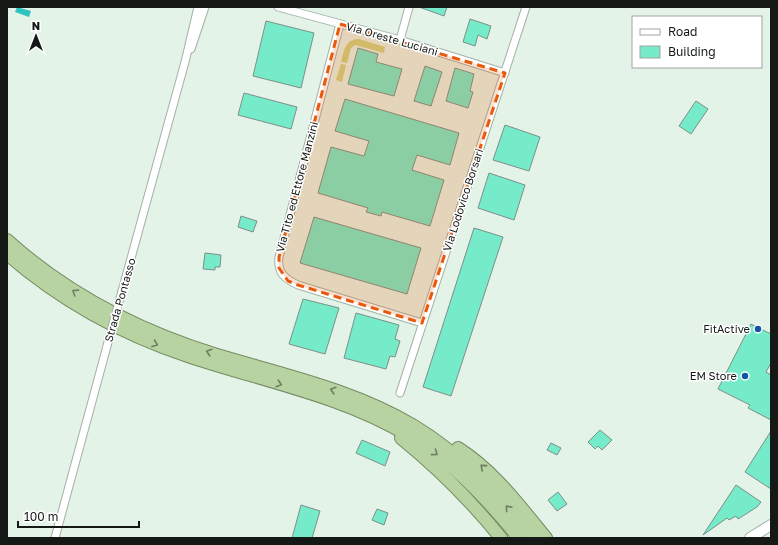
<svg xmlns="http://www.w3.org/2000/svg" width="778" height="545" font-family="'Golos Text',sans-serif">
<rect width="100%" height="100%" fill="#e4f3e7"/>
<g fill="#cfd280">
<path d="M 359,39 L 385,47 L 384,53 L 355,45 L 351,48 L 347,63 L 341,62 C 344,51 345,39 359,39 Z"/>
<polygon points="341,64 346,65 342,82 336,80"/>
</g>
<polygon fill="#2fc2c1" points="17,7 31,11 29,17 15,12"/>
<g fill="#75ebca" stroke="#7d8f89">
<polygon points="419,7 447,7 444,16"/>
<polygon points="470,19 491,26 487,39 478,35 475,46 463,42"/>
<polygon points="266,21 314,33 301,88 253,76"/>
<polygon points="358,48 378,54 376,62 402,69 394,96 348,84"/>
<polygon points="425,66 442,72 431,106 414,101"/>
<polygon points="455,68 474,74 470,91 473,92 468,108 446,101"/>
<polygon points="244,93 297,107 291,129 238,115"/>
<polygon points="345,99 459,133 450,165 417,155 412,170 444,180 430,226 382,212 381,216 366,212 368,208 318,193 331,147 364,156 369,141 335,131"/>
<polygon points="696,101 708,109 691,134 679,126"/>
<polygon points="505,125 540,137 529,171 493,160"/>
<polygon points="489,173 525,185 514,220 478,208"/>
<polygon points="241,216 257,221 253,232 238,227"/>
<polygon points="314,217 421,248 407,294 300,263"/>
<polygon points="474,228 503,237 451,396 423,387"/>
<polygon points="205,253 221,255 220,267 215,267 215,270 203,269"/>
<polygon points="303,299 339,308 325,354 289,344"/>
<polygon points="356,313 399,325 395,339 400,341 395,357 390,356 386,369 344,358"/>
<polygon points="751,324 771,334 771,363 766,372 771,375 771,420 748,408 750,405 718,389"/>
<polygon points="600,430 612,440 602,450 598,446 595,449 588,442"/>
<polygon points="771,431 771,489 745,472"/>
<polygon points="362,440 390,452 385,466 356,453"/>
<polygon points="551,443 561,448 557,455 547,450"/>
<polygon points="736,485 761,502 757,507 738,519 736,516 729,520 727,518 703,535"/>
<polygon points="558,492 567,504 557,511 548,500"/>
<polygon points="301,505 320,511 312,538 292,538"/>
<polygon points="377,509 388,513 384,525 372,520"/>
</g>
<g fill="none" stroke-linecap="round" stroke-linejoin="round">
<g stroke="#a3b1a6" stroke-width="9">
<g id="minor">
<polyline points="278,7 400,40 505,73"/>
<path d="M 340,24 L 279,257 C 277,273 285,279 298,285 L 422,323"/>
<polyline points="400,40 409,7"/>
<polyline points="191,49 205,7"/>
<polyline points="122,291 185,62 198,7"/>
<polyline points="400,393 526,7"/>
<polyline points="55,538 107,346"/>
</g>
</g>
<g stroke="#a3b1a6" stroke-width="12">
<polyline id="secondary" points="750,538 771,525"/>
</g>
<g stroke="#748b61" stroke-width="14">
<g id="trunk">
<path d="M 7,240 C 68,295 139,331 217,355 C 284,375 354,390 414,426 C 462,455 498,495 533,538"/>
<path d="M 7,254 C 60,300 121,334 188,356 C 262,381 341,395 409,436 C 453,462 487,499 519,538"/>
<path d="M 401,438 C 438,468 471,501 501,538"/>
<path d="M 458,448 C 494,471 519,505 546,538"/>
</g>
</g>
<use href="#minor" stroke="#fff" stroke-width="7"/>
<use href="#secondary" stroke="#fff" stroke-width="10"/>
<use href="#trunk" stroke="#b8d3a2" stroke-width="12"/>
<g stroke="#a3b1a6" stroke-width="9" stroke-linecap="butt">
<polyline id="minor-bridge" points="107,346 122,291"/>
</g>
<use href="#minor-bridge" stroke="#fff" stroke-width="7"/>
</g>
<defs><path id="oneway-chevron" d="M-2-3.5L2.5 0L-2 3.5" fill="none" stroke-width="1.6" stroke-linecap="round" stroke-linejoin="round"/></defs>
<g stroke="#6e7f63">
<use href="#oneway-chevron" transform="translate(75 292) rotate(-147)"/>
<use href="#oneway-chevron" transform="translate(155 344) rotate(22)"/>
<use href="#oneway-chevron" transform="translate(209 352) rotate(-163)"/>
<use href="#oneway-chevron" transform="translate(279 384) rotate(17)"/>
<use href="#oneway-chevron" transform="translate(333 390) rotate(-163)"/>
<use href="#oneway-chevron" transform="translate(435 453) rotate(36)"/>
<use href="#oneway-chevron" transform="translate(483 467) rotate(-140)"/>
<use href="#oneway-chevron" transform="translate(508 508) rotate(-131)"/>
</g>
<path fill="#e8590c" fill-opacity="0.2" stroke="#e8590c" stroke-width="3" stroke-dasharray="8 5" stroke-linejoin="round" d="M 340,24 L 505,73 L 422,323 L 298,285 L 288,281 L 279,268 L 279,257 Z"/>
<g fill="#1454a5" stroke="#fff" stroke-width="1.5">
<circle cx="758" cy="329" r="4"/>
<circle cx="745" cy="376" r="4"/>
</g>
<g text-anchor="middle" stroke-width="3" stroke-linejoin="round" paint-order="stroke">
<g font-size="11" fill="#141915" stroke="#fff">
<text transform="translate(392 39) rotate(16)" y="4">Via Oreste Luciani</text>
<text transform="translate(297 187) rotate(-75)" y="4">Via Tito ed Ettore Manzini</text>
<text transform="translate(463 200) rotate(-72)" y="4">Via Lodovico Borsari</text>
<text transform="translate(120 300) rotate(-74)" y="4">Strada Pontasso</text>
</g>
<g font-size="11" fill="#141915" stroke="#fff" text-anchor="end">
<text x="750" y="333">FitActive</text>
<text x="737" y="380">EM Store</text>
</g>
</g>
<rect width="778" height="545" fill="none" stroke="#141915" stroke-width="16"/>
<rect x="632" y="16" width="130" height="52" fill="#ffffff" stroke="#a1a3a1"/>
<rect x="640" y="29" width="20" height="6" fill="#ffffff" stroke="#a1a3a1"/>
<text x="668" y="36" font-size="12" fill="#141915">Road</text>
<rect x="640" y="46" width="20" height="12" fill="#75ebca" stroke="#a1a3a1"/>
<text x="668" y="56" font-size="12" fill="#141915">Building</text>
<g transform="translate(36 36)" stroke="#ffffff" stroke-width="3" paint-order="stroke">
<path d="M0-3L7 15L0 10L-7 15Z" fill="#141915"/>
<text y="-6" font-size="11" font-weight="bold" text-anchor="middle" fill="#141915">N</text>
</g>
<path d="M18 521v6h121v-6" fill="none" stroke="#141915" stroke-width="2"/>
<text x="24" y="521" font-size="12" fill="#141915" stroke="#ffffff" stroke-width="3" paint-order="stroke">100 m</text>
</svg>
